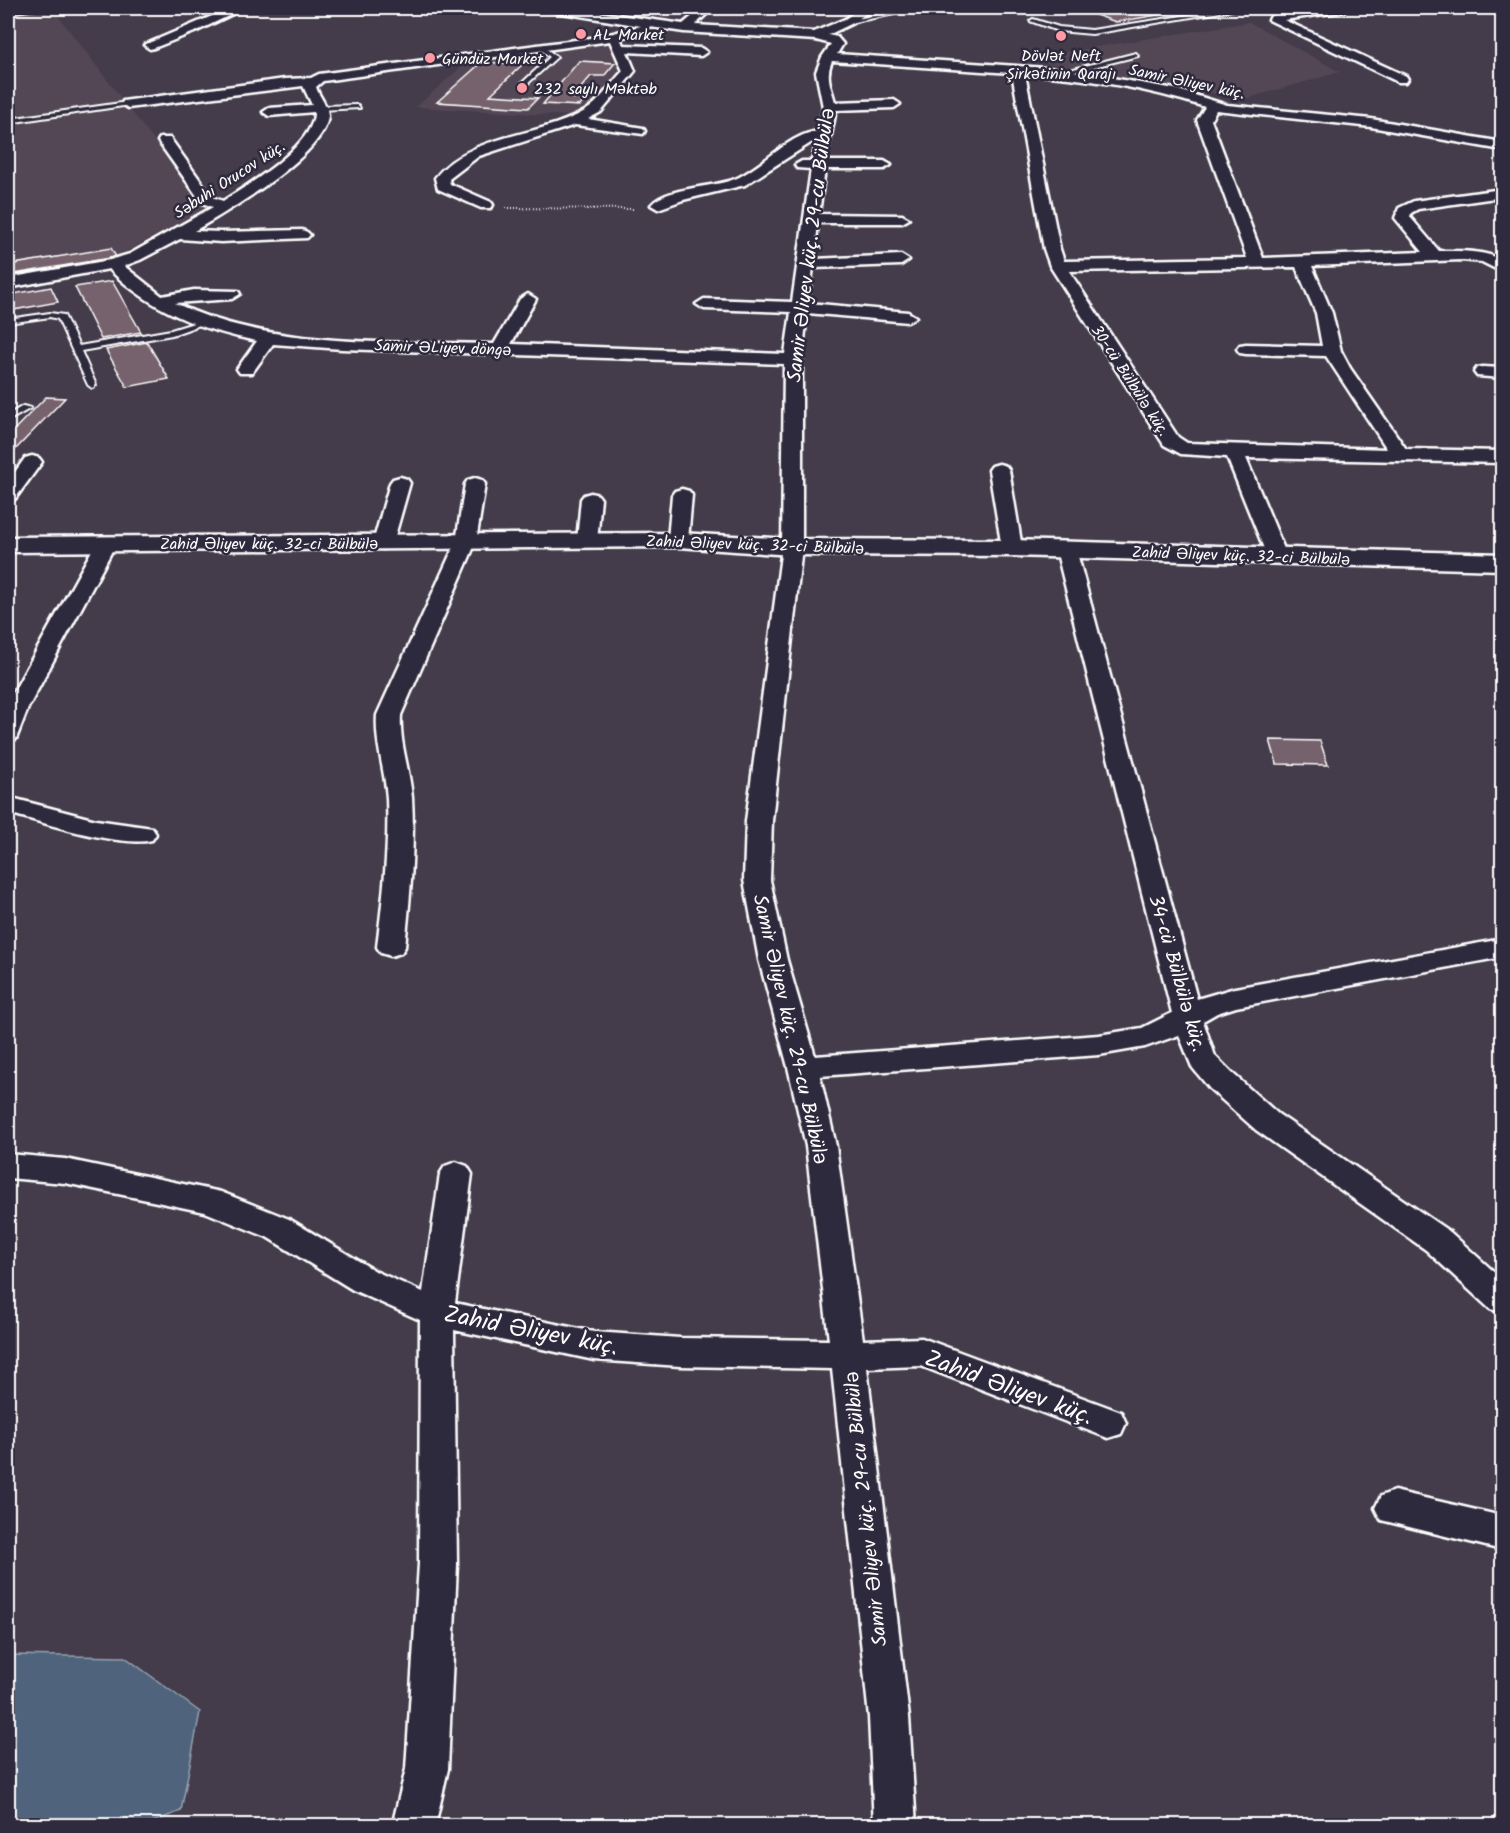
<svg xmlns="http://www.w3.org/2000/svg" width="1510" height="1833" font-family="Kalam,sans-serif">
<rect width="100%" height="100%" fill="#443b4b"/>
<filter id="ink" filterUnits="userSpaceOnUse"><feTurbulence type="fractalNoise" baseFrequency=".0167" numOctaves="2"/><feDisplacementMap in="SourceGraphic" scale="12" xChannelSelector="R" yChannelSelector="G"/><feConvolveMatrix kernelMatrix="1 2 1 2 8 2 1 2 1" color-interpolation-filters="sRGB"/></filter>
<g filter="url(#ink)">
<g fill="#534755">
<polygon points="8,8 52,8 206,208 116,257 110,248 8,265"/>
<polygon points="1249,22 1340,72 1245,99 1024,59"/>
<polygon points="609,41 622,69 584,112 568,116 416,107 468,61"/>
</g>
<polygon fill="#4f647b" stroke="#95a2b0" stroke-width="1.5" points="8,1655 125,1657 200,1712 181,1811 145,1825 8,1825"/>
<g fill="#76626c" stroke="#fff" stroke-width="1.5">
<polygon points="1075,8 1200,8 1116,22"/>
<polygon points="579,61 615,63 604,76 591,76 572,98 585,99 580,106 543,104"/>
<polygon points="482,62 523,64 490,95 538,98 528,108 437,102"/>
<polygon points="111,248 116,257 8,275 8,265"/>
<polygon points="112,281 141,332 101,339 75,287"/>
<polygon points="51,287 58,302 8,311 8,295"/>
<polygon points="147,342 169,379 127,387 106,350"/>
<polygon points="46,397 65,398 14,451 8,451 8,436"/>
<polygon points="1270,740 1320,741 1328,765 1277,764"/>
</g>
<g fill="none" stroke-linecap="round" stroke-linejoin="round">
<g stroke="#fff" stroke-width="4">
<g id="service">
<polygon points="28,8 44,8 8,13 8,9"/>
<polygon points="915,8 925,8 849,23 846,21"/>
<polygon points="1234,8 1244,8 1092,34 1058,31 1030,21 1033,19 1059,27 1092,30"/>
<polygon points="540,47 544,47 557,57 526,85 522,85 522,83 550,57 540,49"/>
<polygon points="1136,53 1138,56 1061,75 1058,73"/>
<polygon points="128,102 130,105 8,123 8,119"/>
<polygon points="358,105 360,108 320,110 317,108 320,106"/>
<polygon points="50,313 64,315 79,346 171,330 207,319 211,321 172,335 81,351 96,385 92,388 88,385 58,319 50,317 8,323 8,319"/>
<polygon points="23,406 31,408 8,421 8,415"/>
</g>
</g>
<g stroke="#fff" stroke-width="5">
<g id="minor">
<polygon points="231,8 245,8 197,31 154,48 150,49 144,45"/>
<path d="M 545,8 L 568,8 L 683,24 L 702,8 L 713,8 L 695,25 L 814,32 L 845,19 L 861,8 L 873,8 L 853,23 L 828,35 L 837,37 L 843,44 L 837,54 L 1061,69 L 1175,89 L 1227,105 L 1371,119 L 1502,142 L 1502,150 L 1371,127 L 1216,110 L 1211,120 L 1263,258 L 1423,252 L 1395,218 L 1399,208 L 1414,201 L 1502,189 L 1502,197 L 1418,209 L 1411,213 L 1410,217 L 1439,251 C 1461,251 1483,250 1502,260 L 1502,272 L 1482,262 L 1461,260 L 1312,266 L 1332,313 L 1341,351 L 1350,368 L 1406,449 L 1502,451 L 1502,463 L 1246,458 L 1287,556 L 1284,560 L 1277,562 L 1270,560 L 1267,556 L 1227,457 L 1181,454 L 1164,445 L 1050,266 L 1044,249 L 1012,73 L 832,61 C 825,76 831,87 835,102 L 894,100 L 900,104 L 894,108 L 836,110 L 826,161 L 884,161 L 891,165 L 884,169 L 825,169 L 819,214 L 902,215 L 909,219 L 902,223 L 818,223 L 814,259 L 901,255 L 909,260 L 901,265 L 813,268 L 808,303 L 908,312 L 916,317 L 908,322 L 807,313 L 802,359 L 802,547 L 772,821 L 770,880 L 787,960 L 815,1056 L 1099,1035 L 1142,1028 L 1172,1013 L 1056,549 L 1059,545 L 1066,543 L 1073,545 L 1076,549 L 1197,999 L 1235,988 L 1502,939 L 1502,957 L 1236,1007 L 1217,1013 L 1203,1021 L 1215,1056 L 1232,1073 L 1278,1114 L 1450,1232 L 1502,1279 L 1502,1312 L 1490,1309 L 1426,1250 L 1256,1130 L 1210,1089 L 1192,1067 L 1179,1035 L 1145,1047 L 1099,1055 L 820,1076 L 836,1146 L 863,1340 L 922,1338 L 1121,1412 L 1126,1423 L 1121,1434 L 1108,1438 L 921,1366 L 867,1368 L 909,1717 L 916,1826 L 874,1826 L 869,1717 L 832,1369 L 680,1366 L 594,1360 L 454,1330 L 457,1564 L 448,1769 L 435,1826 L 392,1826 L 406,1769 L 419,1564 L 420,1320 L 353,1290 L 267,1237 L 205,1212 L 65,1183 L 8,1178 L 8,1154 L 65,1159 L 221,1192 L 289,1219 L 377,1272 L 423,1292 L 440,1174 L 445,1166 L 456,1162 L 467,1166 L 472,1174 L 455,1303 L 594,1332 L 680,1338 L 829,1340 L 806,1146 L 788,1067 L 759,960 L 744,880 L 746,821 L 782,547 L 784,364 L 342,349 L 273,344 L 252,373 L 240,373 L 237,369 L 257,341 C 201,330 150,310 109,269 L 8,288 L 8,278 L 110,260 L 130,254 L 213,207 L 202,203 L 158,141 L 160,138 L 170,138 L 212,197 L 223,201 C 248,185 315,145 314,112 L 269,116 L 263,112 L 269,108 L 312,105 L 303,86 L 128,108 L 122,104 L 123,101 L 285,79 L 311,78 L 319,74 L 598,37 L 641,26 L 550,11 ZM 650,27 L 684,32 L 816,40 L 831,44 L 822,57 L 816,72 L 823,107 L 819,131 C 790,133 762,168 735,179 C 712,188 666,187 651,205 L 658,209 L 683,200 L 745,185 L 817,139 L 812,161 L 802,161 L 795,165 L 797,168 L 811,169 L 792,302 L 704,299 L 696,304 L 704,309 L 791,312 L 785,354 L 511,344 L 536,299 L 528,294 L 520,299 L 494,344 C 391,341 269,349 175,303 L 232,299 L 240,294 L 238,291 L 194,290 L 162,296 L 124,266 L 140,260 L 180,239 L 221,242 L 307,238 L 310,235 L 307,232 L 302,230 L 221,232 L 194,231 C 226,212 325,155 328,116 C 328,105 319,97 316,87 L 323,81 L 610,41 L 623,71 C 611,83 600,102 585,111 C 538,138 470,133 435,178 L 438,189 L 481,208 L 491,208 L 493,205 L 491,202 L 450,184 L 449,179 L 479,156 L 575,125 L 643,134 L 645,131 L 643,128 L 588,119 L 601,112 L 635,71 L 627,52 L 701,56 L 707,52 L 701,48 L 623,45 L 620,38 L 649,30 ZM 1025,74 C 1085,78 1147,88 1205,107 L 1197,120 L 1247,258 L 1064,261 L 1060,249 ZM 1296,267 L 1316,313 L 1322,346 L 1246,344 L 1240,345 L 1237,349 L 1240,353 L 1246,354 L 1326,356 L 1387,449 L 1187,443 L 1178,437 L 1069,271 Z"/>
<polygon points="1324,8 1350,8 1344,11 1284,20 1406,76 1408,79 1406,82 1398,82 1269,20 1271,16 1275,15"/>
<polygon points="1483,367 1502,368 1502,378 1477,376 1474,372 1477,368"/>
<polygon points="32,456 39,458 42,462 15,499 8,501 8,482 25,458"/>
<polygon points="999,464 1006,466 1009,470 1022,548 1019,552 1012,554 1005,552 1002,548 989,470 992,466"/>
<polygon points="400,477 407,479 410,483 393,543 390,547 383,549 376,547 373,543 390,483 393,479"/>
<path d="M 475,478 L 482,480 L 485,484 L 476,542 L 401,715 C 399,743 410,770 412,798 C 415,848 410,897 405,947 L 401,953 L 391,956 L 381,953 L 377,947 C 383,898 389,848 387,798 C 385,770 375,743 377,715 L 456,542 L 465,484 L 468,480 Z"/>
<polygon points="682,489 689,491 692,495 688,540 685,544 671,544 668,540 672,495 675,491"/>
<polygon points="591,493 598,495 601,499 597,541 594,545 580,545 577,541 581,499 584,495"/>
<polygon points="105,539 112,541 115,545 28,708 16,739 8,741 8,702 95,545 98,541"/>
<path d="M 8,797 L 96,820 L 152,828 L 156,834 L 152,840 C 119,848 42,822 8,813 Z"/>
<polygon points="1394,1491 1502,1516 1502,1550 1381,1520 1375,1508 1381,1496"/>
</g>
</g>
<g stroke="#fff" stroke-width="5">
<polygon id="tertiary" points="678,533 792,539 1012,540 1502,554 1502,570 1012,556 792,555 678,547 8,552 8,537"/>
</g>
<polyline stroke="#fff" stroke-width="2" stroke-dasharray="1 2" stroke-linecap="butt" points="506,208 634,209"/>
<use href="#service" fill="#2f2a3d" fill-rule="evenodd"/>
<use href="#minor" fill="#2f2a3d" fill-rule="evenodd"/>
<use href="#tertiary" fill="#2f2a3d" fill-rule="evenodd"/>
</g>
</g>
<g fill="#ff9aa2" stroke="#2f2a3d" stroke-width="2">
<circle cx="581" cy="34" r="6"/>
<circle cx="1061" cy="36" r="6"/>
<circle cx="430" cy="58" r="6"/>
<circle cx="522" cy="88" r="6"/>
</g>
<g text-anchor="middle" stroke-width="5" stroke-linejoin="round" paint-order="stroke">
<g font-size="16" fill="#fff" stroke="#2f2a3d" text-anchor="start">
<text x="593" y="40">AL Market</text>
<text x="1061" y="61" text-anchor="middle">Dövlət Neft<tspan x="1061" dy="18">Şirkətinin Qarajı</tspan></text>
<text x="442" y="64">Gündüz Market</text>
<text x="534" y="94">232 saylı Məktəb</text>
</g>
<g font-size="16" fill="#fff" stroke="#2f2a3d">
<text transform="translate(1187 81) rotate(12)" y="6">Samir Əliyev küç.</text>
<text transform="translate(229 179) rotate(-33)" y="6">Səbuhi Orucov küç.</text>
<text transform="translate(443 347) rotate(2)" y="6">Samir ƏLiyev döngə</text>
<text transform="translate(1131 380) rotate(57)" y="6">30-cü Bülbülə küç.</text>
<text x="269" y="549">Zahid Əliyev küç. 32-ci Bülbülə</text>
<text transform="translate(755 544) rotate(2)" y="6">Zahid Əliyev küç. 32-ci Bülbülə</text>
<text transform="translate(1241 555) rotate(2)" y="6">Zahid Əliyev küç. 32-ci Bülbülə</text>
</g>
<g font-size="20" fill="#fff" stroke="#2f2a3d">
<text transform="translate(810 245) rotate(-83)" y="7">Samir Əliyev küç. 29-cu Bülbülə</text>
<text transform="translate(1178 973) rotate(74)" y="7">34-cü Bülbülə küç.</text>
<text transform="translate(791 1029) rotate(77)" y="7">Samir Əliyev küç. 29-cu Bülbülə</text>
<text transform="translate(865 1509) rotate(-96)" y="7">Samir Əliyev küç. 29-cu Bülbülə</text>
</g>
<g font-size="24" fill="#fff" stroke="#2f2a3d">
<text transform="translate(531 1330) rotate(11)" y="8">Zahid Əliyev küç.</text>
<text transform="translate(1009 1387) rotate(20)" y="8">Zahid Əliyev küç.</text>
</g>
</g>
<rect width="1510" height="1833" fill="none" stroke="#2f2a3d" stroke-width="30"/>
<rect x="15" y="15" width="1480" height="1803" fill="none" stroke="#fff" stroke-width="2" filter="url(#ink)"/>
</svg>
